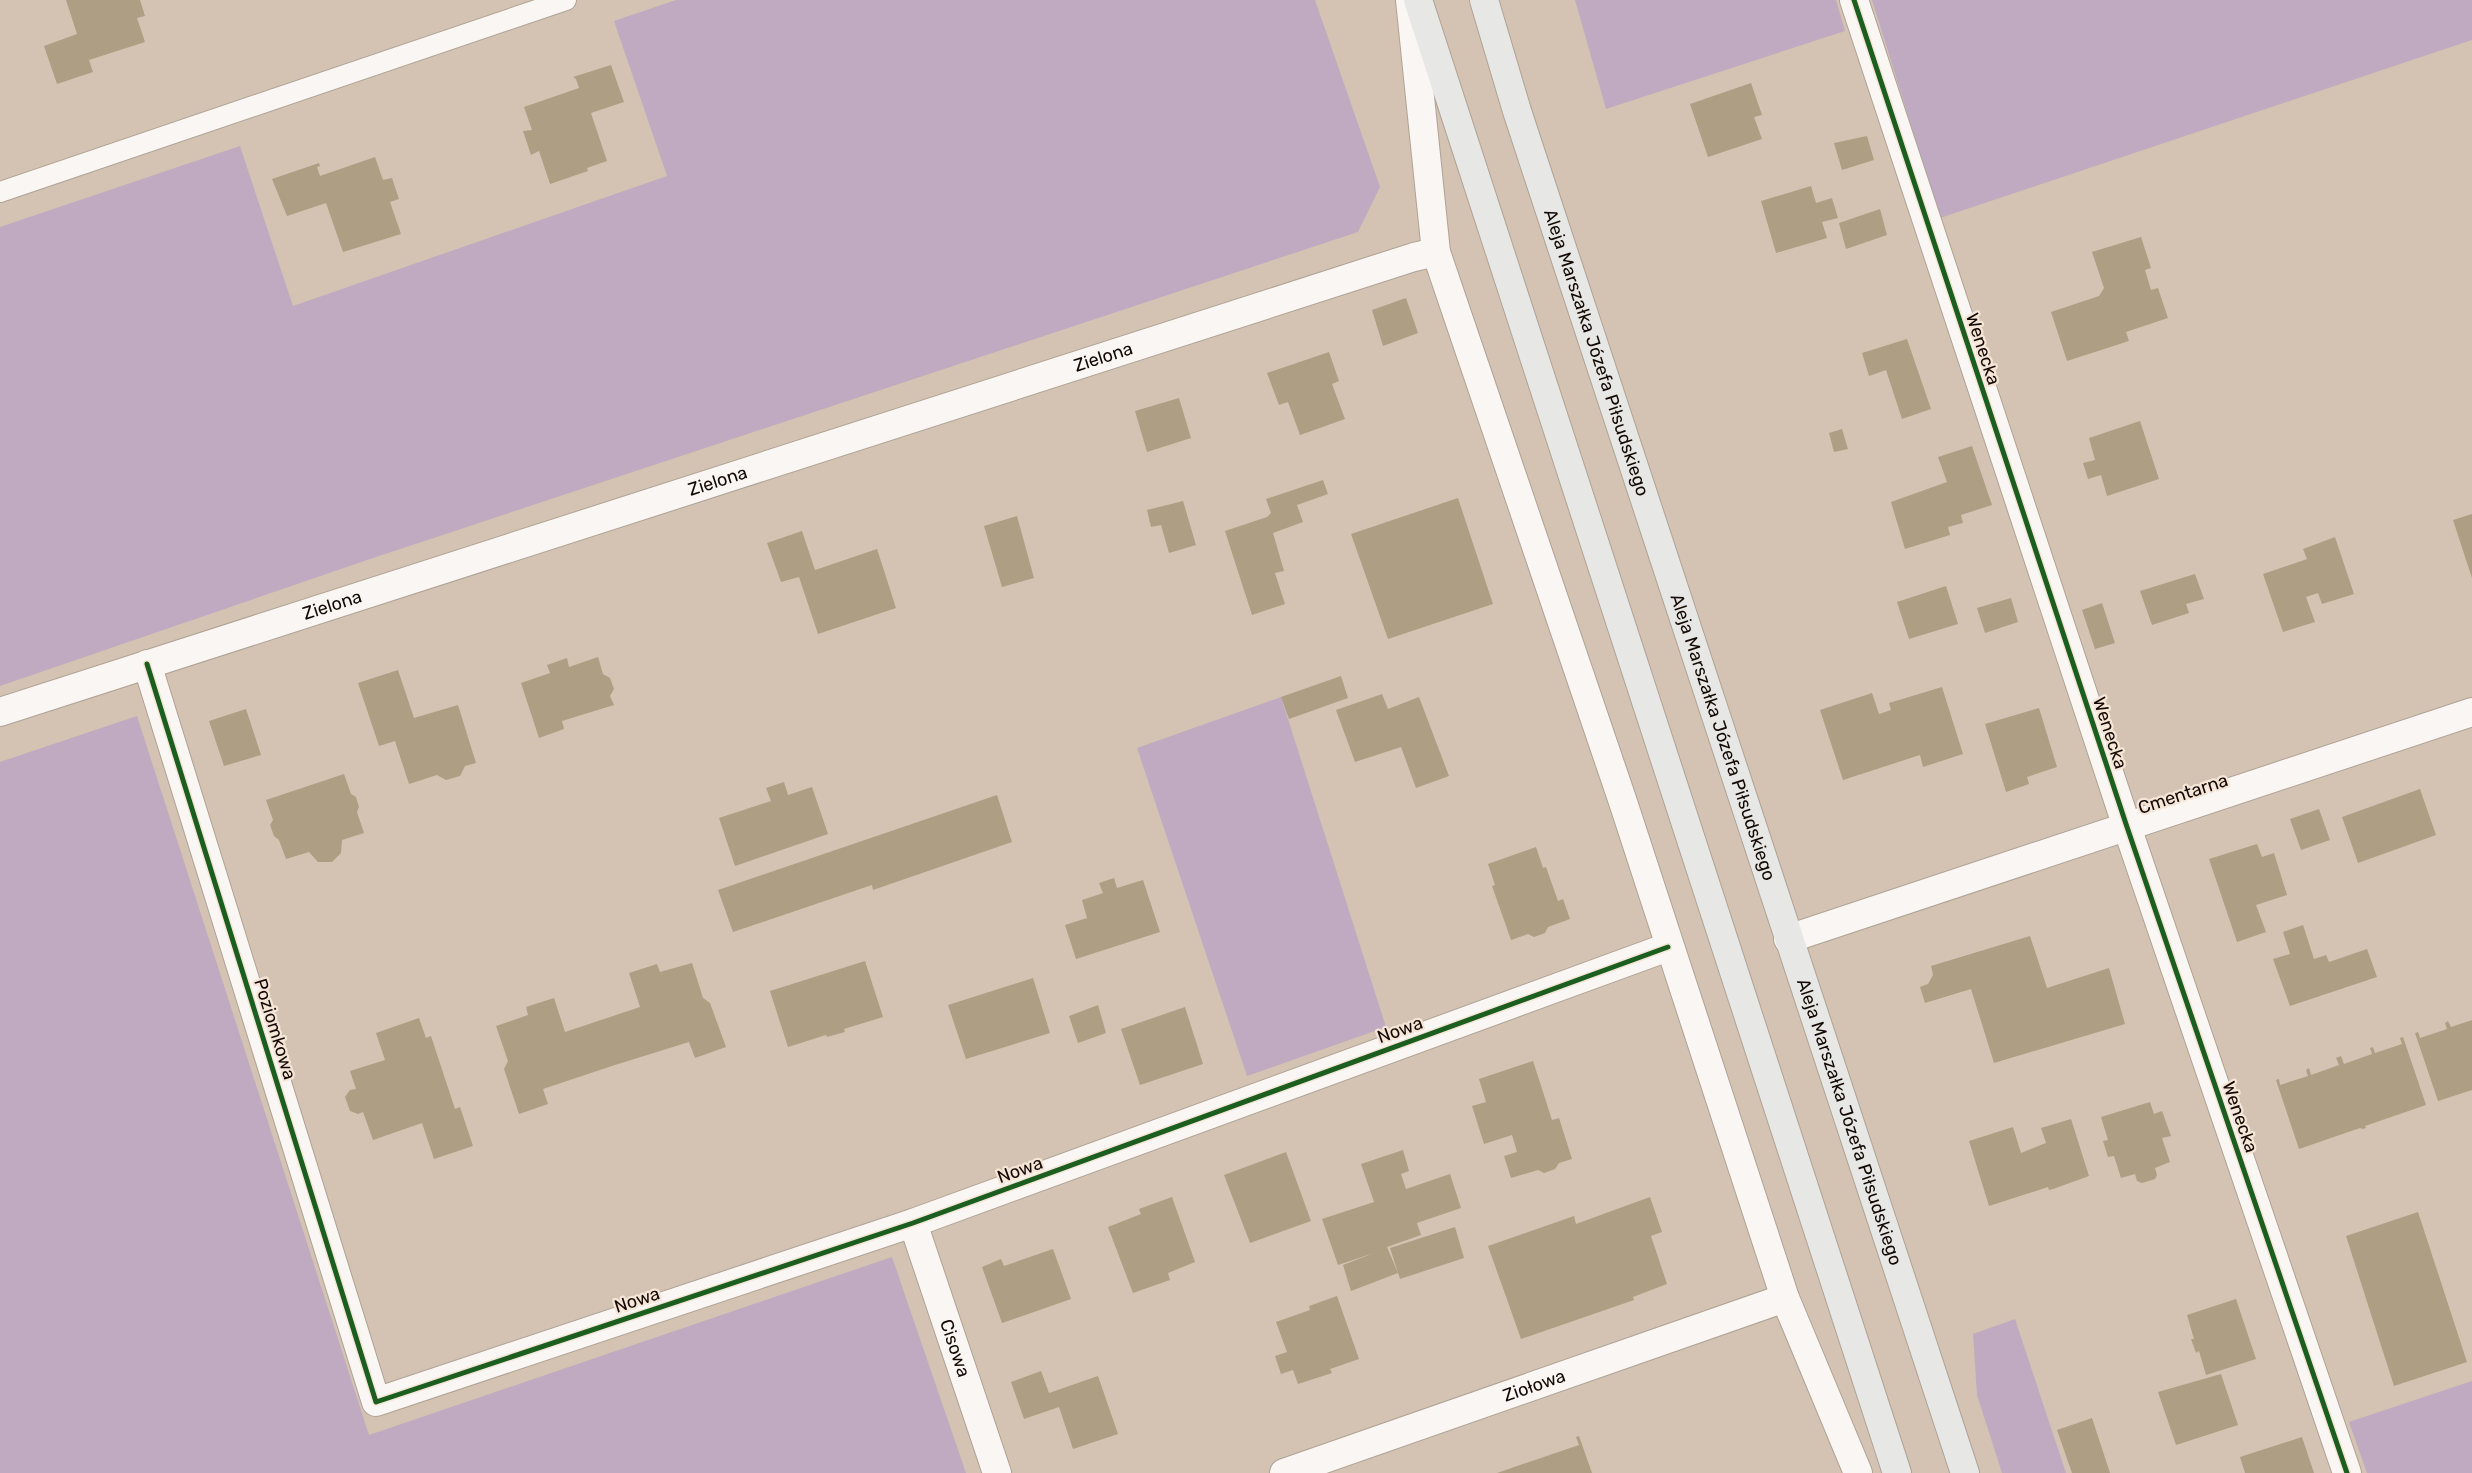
<svg xmlns="http://www.w3.org/2000/svg" width="2472" height="1473" font-family="Rubik,sans-serif">
<rect width="100%" height="100%" fill="#d4c3b2"/>
<g fill="#bfaac1">
<polygon points="676,0 1315,0 1380,187 1358,232 376,557 0,686 0,227 240,146 293,306 667,176 614,21"/>
<polygon points="1575,0 1836,0 1845,31 1606,109"/>
<polygon points="1872,0 2472,0 2472,40 1940,218"/>
<polygon points="1281,697 1386,1027 1247,1076 1137,748"/>
<polygon points="137,716 369,1435 892,1257 966,1473 0,1473 0,762"/>
<polygon points="2015,1319 2066,1473 2002,1473 1977,1395 1973,1334"/>
<polygon points="2472,1381 2472,1473 2367,1473 2349,1422"/>
</g>
<g fill="#ae9e83">
<polygon points="66,0 140,0 145,16 137,18 145,42 89,60 93,72 57,84 44,46 77,34"/>
<polygon points="611,65 624,102 591,113 607,161 587,168 588,171 550,184 539,151 531,155 523,131 532,130 524,107 579,88 576,79 573,77"/>
<polygon points="1751,83 1762,115 1754,117 1762,139 1708,157 1690,104"/>
<polygon points="1867,136 1874,160 1842,170 1834,143"/>
<polygon points="375,157 383,180 392,178 399,199 390,202 401,234 343,252 326,203 287,216 272,179 319,163 320,166 317,167 320,176"/>
<polygon points="1811,186 1816,203 1832,198 1838,218 1822,222 1827,238 1776,253 1761,201"/>
<polygon points="1880,209 1887,235 1846,249 1839,223"/>
<polygon points="2141,237 2151,268 2145,270 2151,290 2158,288 2168,318 2126,332 2129,341 2067,361 2051,312 2099,296 2104,288 2092,252"/>
<polygon points="1406,298 1418,333 1383,346 1372,310"/>
<polygon points="1907,339 1931,409 1902,419 1886,370 1869,376 1862,353"/>
<polygon points="1329,352 1339,381 1332,384 1345,419 1300,435 1288,402 1279,405 1267,373"/>
<polygon points="1179,398 1191,438 1147,452 1135,411"/>
<polygon points="2140,421 2159,479 2107,496 2101,475 2088,479 2083,463 2095,460 2089,438"/>
<polygon points="1842,429 1848,449 1834,452 1829,433"/>
<polygon points="1972,446 1992,505 1961,515 1963,523 1948,527 1950,535 1905,549 1891,502 1947,482 1938,457"/>
<polygon points="1323,480 1328,494 1297,505 1303,522 1273,533 1284,571 1275,573 1285,604 1252,615 1225,531 1267,517 1271,513 1266,499"/>
<polygon points="1458,498 1493,604 1388,639 1351,534"/>
<polygon points="1183,501 1196,545 1169,553 1161,525 1151,527 1147,510"/>
<polygon points="2472,514 2472,578 2453,520"/>
<polygon points="1017,516 1034,578 1002,587 984,526"/>
<polygon points="802,531 815,570 877,549 896,608 818,634 799,577 781,582 767,543"/>
<polygon points="2335,537 2354,594 2322,604 2318,593 2306,597 2315,622 2283,632 2263,574 2307,559 2303,549"/>
<polygon points="2195,574 2204,599 2186,604 2189,613 2152,625 2140,591"/>
<polygon points="1946,586 1958,624 1909,639 1897,602"/>
<polygon points="2011,598 2018,622 1985,633 1977,608"/>
<polygon points="2102,603 2115,643 2095,649 2082,610"/>
<polygon points="598,657 603,674 610,678 614,689 610,696 614,705 562,721 564,729 539,738 521,683 550,673 547,665 567,658 569,667"/>
<polygon points="398,670 414,718 458,705 476,763 465,766 460,776 446,780 437,775 409,784 395,741 379,746 358,683"/>
<polygon points="1341,676 1348,698 1289,719 1281,697"/>
<polygon points="1942,687 1963,754 1923,767 1920,755 1843,780 1820,710 1872,693 1879,714 1891,710 1889,703"/>
<polygon points="1382,694 1388,709 1419,697 1449,776 1416,788 1401,747 1355,762 1336,710"/>
<polygon points="2039,708 2057,767 2027,777 2029,784 2006,792 1985,724"/>
<polygon points="246,709 261,755 224,766 209,721"/>
<polygon points="344,774 351,794 356,797 359,807 357,812 364,833 342,840 341,853 332,862 318,862 309,852 286,859 279,840 274,836 270,825 273,820 266,800"/>
<polygon points="784,782 788,795 812,787 828,834 735,866 719,818 771,801 766,788"/>
<polygon points="2420,789 2436,835 2358,863 2342,817"/>
<polygon points="997,795 1012,842 873,890 872,885 733,932 718,890"/>
<polygon points="2319,809 2330,840 2301,850 2290,819"/>
<polygon points="2257,844 2262,857 2274,853 2287,895 2256,905 2266,932 2237,942 2209,859"/>
<polygon points="1536,847 1543,868 1546,867 1558,901 1563,899 1570,919 1548,927 1545,933 1534,937 1528,934 1511,940 1492,886 1495,885 1488,864"/>
<polygon points="1114,878 1117,888 1143,880 1160,932 1076,959 1065,925 1087,918 1082,900 1103,893 1099,883"/>
<polygon points="2303,925 2314,959 2326,955 2329,962 2367,949 2377,977 2290,1006 2273,959 2290,954 2283,932"/>
<polygon points="2030,936 2047,988 2109,968 2125,1024 1994,1063 1971,989 1925,1003 1920,987 1928,984 1933,975 1931,966"/>
<polygon points="865,961 883,1017 844,1029 845,1032 827,1037 826,1035 788,1047 770,991"/>
<polygon points="692,963 703,998 710,1003 726,1047 695,1058 689,1042 615,1065 543,1089 548,1104 519,1114 504,1069 508,1061 496,1026 528,1015 526,1007 554,998 565,1032 640,1007 629,973 657,964 660,972"/>
<polygon points="1033,978 1050,1033 966,1059 948,1005"/>
<polygon points="1098,1005 1106,1033 1078,1043 1069,1016"/>
<polygon points="1185,1007 1203,1064 1140,1085 1121,1029"/>
<polygon points="419,1018 426,1038 431,1036 455,1109 460,1107 473,1146 434,1159 422,1123 373,1140 363,1112 358,1114 350,1111 345,1097 350,1090 356,1089 350,1071 385,1060 376,1033"/>
<polygon points="2472,1020 2472,1090 2438,1101 2415,1033 2418,1032 2420,1038 2447,1029 2445,1023 2448,1021 2451,1027"/>
<polygon points="2403,1037 2426,1105 2365,1126 2366,1128 2363,1129 2360,1128 2299,1149 2276,1080 2279,1079 2280,1085 2308,1076 2306,1070 2309,1068 2311,1075 2339,1065 2336,1058 2341,1056 2344,1064 2372,1054 2370,1048 2373,1047 2375,1053 2402,1044 2400,1038"/>
<polygon points="1533,1061 1552,1120 1559,1118 1572,1159 1559,1163 1555,1169 1544,1173 1538,1170 1511,1178 1504,1156 1517,1152 1512,1135 1484,1144 1472,1106 1486,1102 1479,1079"/>
<polygon points="2150,1102 2154,1114 2162,1111 2171,1136 2162,1138 2170,1162 2155,1168 2157,1175 2155,1179 2142,1183 2137,1181 2135,1174 2121,1178 2114,1156 2108,1157 2103,1141 2108,1140 2101,1117"/>
<polygon points="2071,1119 2089,1176 2053,1189 2049,1190 2048,1187 1989,1206 1969,1141 2013,1127 2021,1153 2046,1143 2041,1128"/>
<polygon points="1403,1150 1409,1171 1401,1174 1406,1189 1450,1174 1461,1208 1417,1223 1421,1235 1387,1247 1398,1273 1351,1291 1343,1265 1374,1253 1338,1265 1322,1219 1374,1202 1361,1164"/>
<polygon points="1286,1152 1311,1221 1250,1243 1224,1175"/>
<polygon points="1172,1197 1195,1262 1168,1273 1170,1280 1133,1293 1108,1227 1141,1214 1139,1209"/>
<polygon points="1650,1197 1662,1232 1651,1236 1667,1284 1633,1297 1634,1300 1521,1339 1488,1246 1574,1216 1576,1224"/>
<polygon points="2418,1212 2467,1362 2394,1386 2346,1236"/>
<polygon points="1455,1227 1464,1258 1400,1279 1390,1248"/>
<polygon points="1053,1249 1071,1299 1002,1323 982,1267 1001,1259 1004,1266"/>
<polygon points="1337,1296 1359,1359 1330,1369 1332,1373 1298,1384 1293,1370 1281,1374 1275,1356 1287,1352 1276,1322 1310,1310 1309,1306"/>
<polygon points="2236,1299 2256,1359 2206,1375 2199,1351 2196,1353 2191,1339 2194,1339 2187,1315"/>
<polygon points="1041,1371 1049,1393 1098,1376 1118,1434 1073,1449 1059,1407 1024,1419 1011,1382"/>
<polygon points="2221,1374 2238,1425 2176,1445 2158,1392"/>
<polygon points="2092,1418 2110,1473 2072,1473 2057,1430"/>
<polygon points="1579,1436 1592,1473 1497,1473 1579,1445 1576,1437"/>
<polygon points="2302,1437 2314,1473 2245,1473 2240,1457"/>
</g>
<g fill="none" stroke-linecap="round" stroke-linejoin="round">
<g stroke="#afa295" stroke-width="22">
<polyline id="service" points="0,192 566,0"/>
</g>
<g stroke="#afa295" stroke-width="30">
<g id="minor">
<polyline points="1410,0 1436,252 1623,802 1785,1298 1858,1473"/>
<polyline points="1854,0 2127,827 2347,1473"/>
<polyline points="147,664 376,1402 913,1223 1668,947"/>
<path id="s1" d="M 0,712 L 1414,257 L 1436,252"/>
<polyline points="1788,939 2472,712"/>
<path id="s2" d="M 913,1223 L 997,1473"/>
<path id="s3" d="M 1284,1473 L 1785,1298"/>
</g>
</g>
<g stroke="#afa295" stroke-width="30">
<g id="secondary">
<polyline points="1418,0 1897,1473"/>
<path id="s4" d="M 1484,0 L 1517,111 L 1965,1473"/>
</g>
</g>
<use href="#service" stroke="#f9f6f3" stroke-width="20"/>
<use href="#minor" stroke="#f9f6f3" stroke-width="28"/>
<use href="#secondary" stroke="#e7e8e5" stroke-width="28"/>
<g stroke="#f6e6d7" stroke-width="8">
<g id="cycleway">
<polyline points="1854,0 2127,827 2347,1473"/>
<polyline points="147,664 376,1402 913,1223 1668,947"/>
</g>
</g>
<use href="#cycleway" stroke="#1b5e20" stroke-width="5"/>
</g>
<g text-anchor="middle" stroke-width="4.5" stroke-linejoin="round" paint-order="stroke">
<g font-size="18" fill="#130902" stroke="#f6e6d7">
<text transform="translate(1983 349) rotate(72)" y="6">Wenecka</text>
<text dy="6" stroke="none"><textPath href="#s4" startOffset="370">Aleja Marszałka Józefa Piłsudskiego</textPath></text>
<text dy="6" stroke="none"><textPath href="#s1" startOffset="1159">Zielona</textPath></text>
<text dy="6" stroke="none"><textPath href="#s1" startOffset="754">Zielona</textPath></text>
<text dy="6" stroke="none"><textPath href="#s1" startOffset="349">Zielona</textPath></text>
<text transform="translate(2110 733) rotate(72)" y="6">Wenecka</text>
<text dy="6" stroke="none"><textPath href="#s4" startOffset="775">Aleja Marszałka Józefa Piłsudskiego</textPath></text>
<text transform="translate(2183 794) rotate(-18)" y="6">Cmentarna</text>
<text transform="translate(275 1029) rotate(73)" y="6">Poziomkowa</text>
<text transform="translate(1400 1030) rotate(-20)" y="6">Nowa</text>
<text transform="translate(2240 1117) rotate(71)" y="6">Wenecka</text>
<text dy="6" stroke="none"><textPath href="#s4" startOffset="1180">Aleja Marszałka Józefa Piłsudskiego</textPath></text>
<text transform="translate(1020 1170) rotate(-20)" y="6">Nowa</text>
<text transform="translate(637 1300) rotate(-18)" y="6">Nowa</text>
<text dy="6" stroke="none"><textPath href="#s2" startOffset="132">Cisowa</textPath></text>
<text dy="6" stroke="none"><textPath href="#s3" startOffset="265">Ziołowa</textPath></text>
</g>
</g>
</svg>
